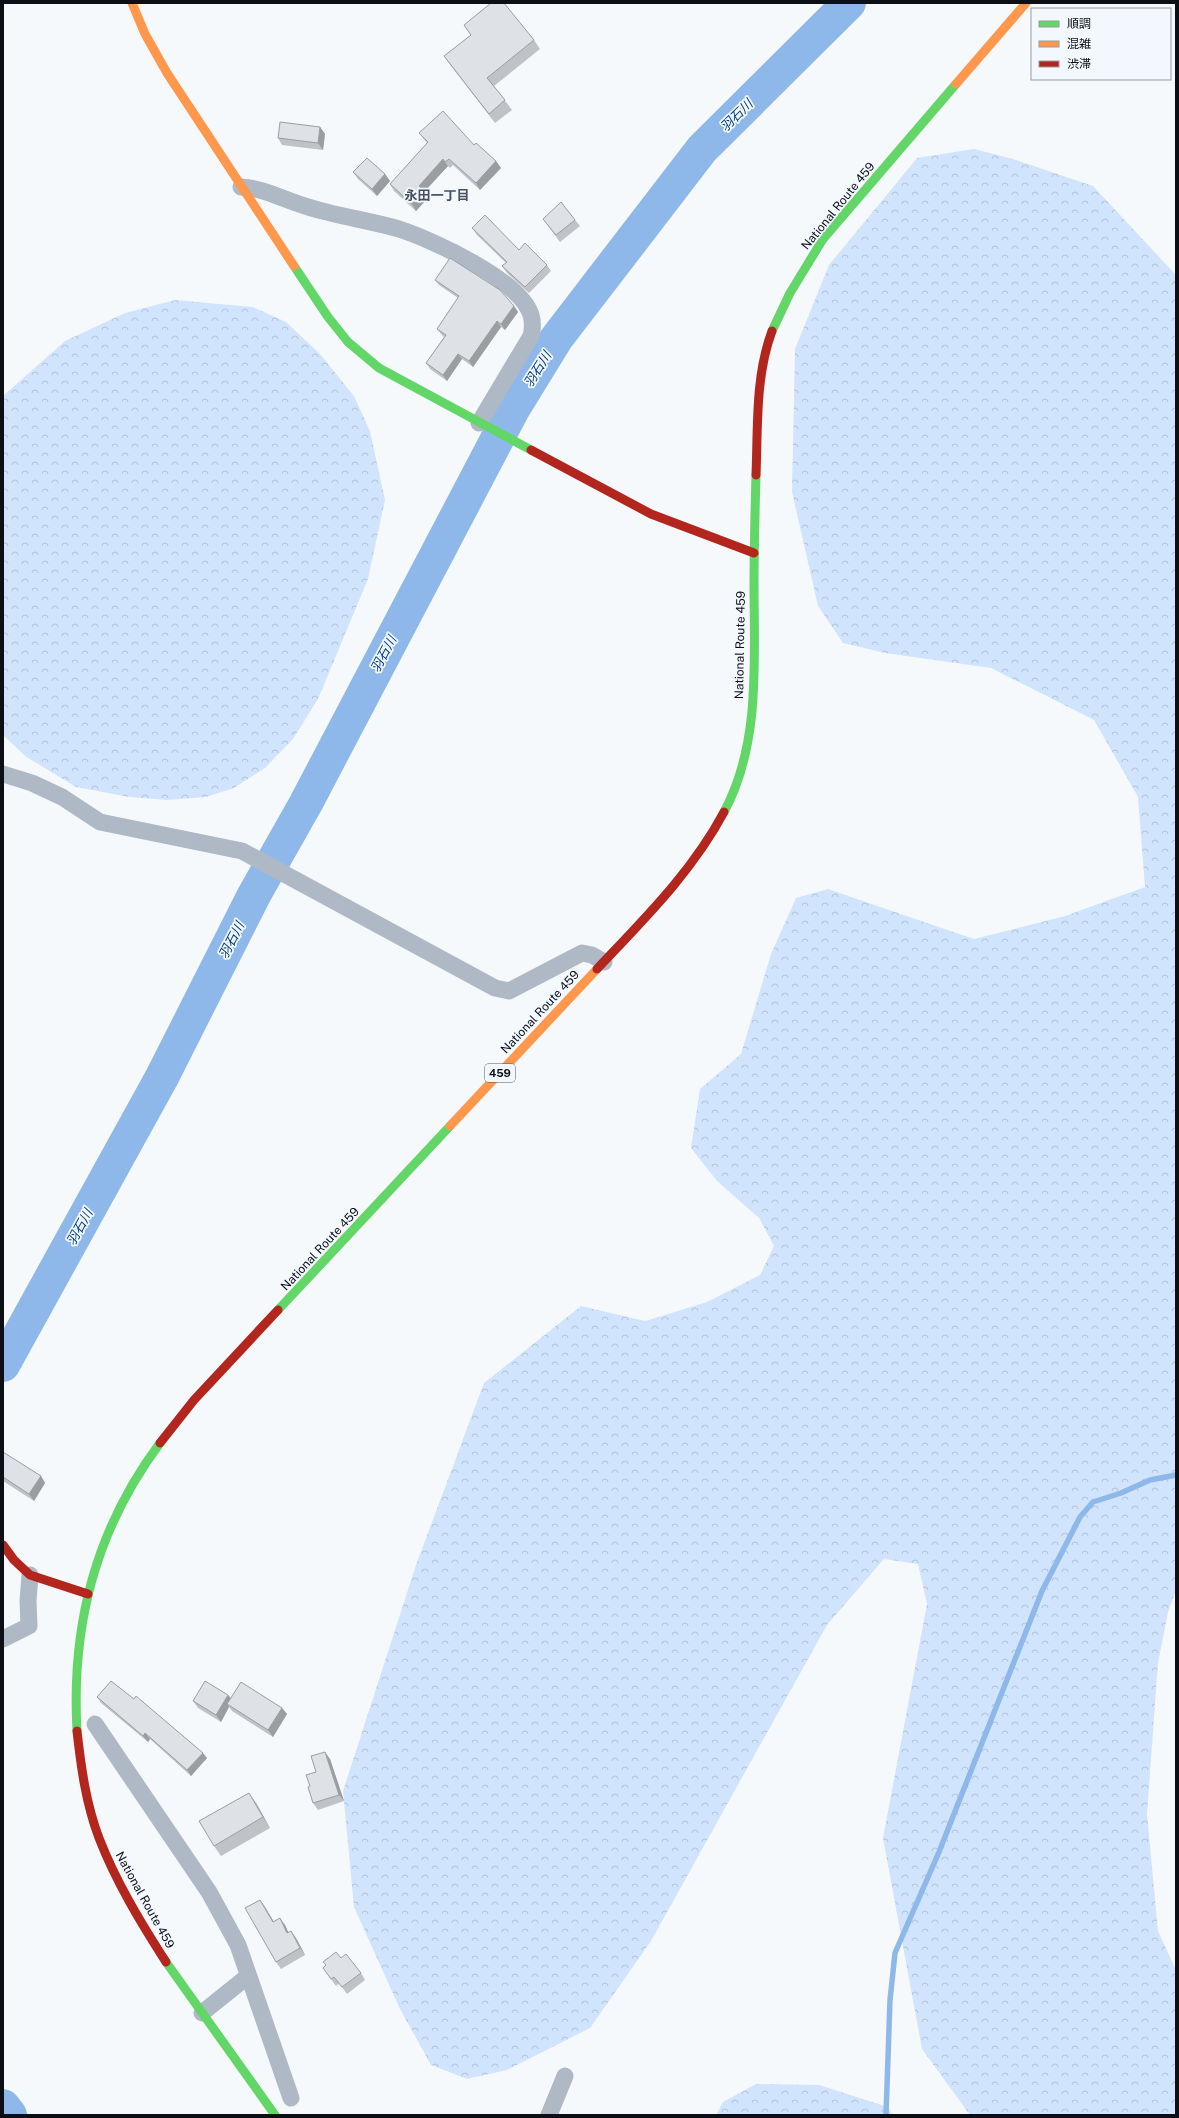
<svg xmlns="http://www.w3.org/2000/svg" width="1179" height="2118" font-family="'Public Sans','Noto Sans JP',sans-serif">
<defs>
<pattern id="forest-crowns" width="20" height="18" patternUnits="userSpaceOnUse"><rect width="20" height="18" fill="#d1e4fd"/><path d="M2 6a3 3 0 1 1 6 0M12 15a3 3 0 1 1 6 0" fill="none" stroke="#b2c3d8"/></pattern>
</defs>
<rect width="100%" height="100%" fill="#f6f9fc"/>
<g fill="url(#forest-crowns)">
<polygon points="974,149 1013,159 1093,186 1176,275 1176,1590 1168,1612 1158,1663 1147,1814 1158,1931 1176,1970 1176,2115 970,2115 922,2049 883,1838 927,1604 918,1564 884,1559 827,1625 651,1941 590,2028 507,2070 467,2079 431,2065 399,2007 354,1907 343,1791 416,1565 484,1383 581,1306 645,1321 707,1302 760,1275 774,1246 759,1218 717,1181 691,1148 700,1089 741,1054 771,954 796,898 828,889 974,939 1065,916 1145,887 1138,797 1094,720 991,668 885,653 843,643 818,606 792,492 795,349 829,265 917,158"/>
<polygon points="175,300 253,307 286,322 320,354 354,396 370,431 385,500 368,579 318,699 293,739 265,768 234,788 206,797 167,800 129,797 76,787 25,756 3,735 3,396 65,341 125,313"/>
<polygon points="756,2084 819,2085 888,2107 892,2115 716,2115 723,2102"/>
</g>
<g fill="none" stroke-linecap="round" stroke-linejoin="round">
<polyline stroke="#8fb8ea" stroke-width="5.5" points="886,2115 890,2000 895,1953 939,1852 1042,1591 1080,1517 1093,1502 1121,1493 1150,1480 1176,1475"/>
<g stroke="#8fb8ea" stroke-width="34">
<polyline points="3,1365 162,1077 254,895 306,803 513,409 556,339 702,149 849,3"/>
<polyline points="3,2106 10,2115"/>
</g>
<g stroke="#afb8c5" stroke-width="17">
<path d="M 241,187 C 267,189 281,199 305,206 C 335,216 368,220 399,229 C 433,240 520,280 531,315 C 533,322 533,328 531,336 L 479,423"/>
<polyline points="3,774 32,783 62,797 100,822 242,851 495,988 509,991 582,953 592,955 604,962"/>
<polyline points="3,1639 29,1626 28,1601 30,1575"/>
<polyline points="95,1724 209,1892 238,1945 291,2098"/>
<polyline points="202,2013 248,1976"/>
<polyline points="549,2115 565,2076"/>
</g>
<g stroke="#63d668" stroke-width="9">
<polyline points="294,266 328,317 348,342 379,368 531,450"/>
<polyline points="772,331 790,293 823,239 956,84"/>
<path d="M 724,812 C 761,744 754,659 754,585 C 754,548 755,512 756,475"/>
<polyline points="278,1310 450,1126"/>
<path d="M 77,1731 C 71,1624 96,1529 160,1443"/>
<polyline points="166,1962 275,2115"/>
</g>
<g stroke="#ff974d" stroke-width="9">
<polyline points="132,3 145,34 167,73 294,266"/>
<polyline points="956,84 1026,3"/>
<polyline points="450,1126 597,969"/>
</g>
<g stroke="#b3261e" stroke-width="9">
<polyline points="531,450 651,514 754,553"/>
<path d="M 756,475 C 758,427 755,377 772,331"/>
<path d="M 597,969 C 644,919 692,872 724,812"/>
<polyline points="160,1443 194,1400 278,1310"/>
<polyline points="3,1545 14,1560 30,1575 88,1594"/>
<path d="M 77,1731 C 81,1767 86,1804 99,1838 C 116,1882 141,1923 166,1962"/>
</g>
</g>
<g fill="#bfc2c6">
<polygon points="464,25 534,40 540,49 494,86 512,110 495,123 451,66 444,56 471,35"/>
<polygon points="320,127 325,134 323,150 282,145 278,138"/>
<polygon points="419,133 474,145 496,161 501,168 480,190 453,165 450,168 448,166 424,192 428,198 416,211 394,191 390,184 427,143"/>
<polygon points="353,172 385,174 390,181 377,196 358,179"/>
<polygon points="543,219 575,220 580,226 560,242"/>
<polygon points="472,228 519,250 547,265 551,271 529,293 507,273 502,266 506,263 477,235"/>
<polygon points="435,280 514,306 518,312 505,330 501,327 473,367 462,359 447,381 430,369 426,363 444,337 441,334 437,329 458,298 439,285"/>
<polygon points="3,1452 41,1476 45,1483 34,1501 3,1481"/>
<polygon points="228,1695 231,1698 282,1708 287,1714 273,1737 232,1711 229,1707 221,1722 198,1708 193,1701"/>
<polygon points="97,1697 207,1758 191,1776 150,1739 148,1742 101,1703"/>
<polygon points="330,1759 344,1801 318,1810 313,1803 310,1786 316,1772"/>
<polygon points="256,1803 270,1828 221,1856 214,1846"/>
<polygon points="260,1900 265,1907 274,1922 285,1925 288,1933 296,1938 305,1955 281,1969 276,1962"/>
<polygon points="341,1958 361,1973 365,1980 347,1994 339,1983 336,1986 323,1968"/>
</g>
<g fill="#9b9ea1">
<polygon points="320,127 325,134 323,150 318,143"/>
<polygon points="443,159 448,166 424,192 428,198 416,211 412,204 419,186"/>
<polygon points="496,161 501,168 480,190 476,183"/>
<polygon points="385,174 390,181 377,196 372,189"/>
<polygon points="514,306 518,312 505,330 501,324"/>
<polygon points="497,321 501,327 473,367 469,361"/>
<polygon points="458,354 462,359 447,381 443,375"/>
<polygon points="41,1476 45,1483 34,1501 29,1494"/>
<polygon points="228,1695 233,1701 227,1704 229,1707 221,1722 216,1715"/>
<polygon points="282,1708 287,1714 273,1737 268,1730"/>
<polygon points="145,1733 150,1739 148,1742 143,1736"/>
<polygon points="325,1752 330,1759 344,1801 339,1795"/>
<polygon points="203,1753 207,1758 191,1776 187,1770"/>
<polygon points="249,1793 256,1803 270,1828 263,1817"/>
<polygon points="260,1900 265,1907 278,1929 273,1922"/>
<polygon points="280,1918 285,1925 292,1940 287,1933"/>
<polygon points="291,1931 296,1938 305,1955 300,1948"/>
</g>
<g fill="#dee1e6" stroke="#9b9ea1">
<polygon points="491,3 504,3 534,40 487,78 505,100 489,114 444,56 471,35 464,25"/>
<polygon points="443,111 474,145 476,143 496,161 476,183 449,159 445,162 443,159 419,186 424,191 412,204 390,184 428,142 419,133"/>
<polygon points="280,122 320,127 318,143 278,138"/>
<polygon points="367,158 385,174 372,189 353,172"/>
<polygon points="561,202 575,220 556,235 543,219"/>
<polygon points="485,215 519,250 525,243 547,265 525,287 502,266 507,262 472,228"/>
<polygon points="450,258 500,290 514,306 501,324 497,321 469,361 458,354 443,375 426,363 446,335 437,329 459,296 435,280"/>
<polygon points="3,1452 41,1476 29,1494 3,1477"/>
<polygon points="111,1681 134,1699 136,1696 203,1753 187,1770 145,1733 143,1736 97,1697"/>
<polygon points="205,1681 228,1695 216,1715 193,1701"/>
<polygon points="241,1682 282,1708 268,1730 227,1704"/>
<polygon points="325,1752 339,1795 313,1803 308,1787 310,1786 306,1775 316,1772 311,1756"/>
<polygon points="249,1793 263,1817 214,1846 199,1821"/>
<polygon points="260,1900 273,1922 280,1918 287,1933 291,1931 300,1948 276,1962 245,1908"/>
<polygon points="336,1952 341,1958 346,1954 361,1973 342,1987 334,1977 331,1979 323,1968 326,1965 323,1962"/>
</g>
<g text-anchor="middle" stroke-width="3.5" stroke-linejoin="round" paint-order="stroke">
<rect fill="#f3f8ff" stroke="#51565c" stroke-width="1" x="485" y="1064" width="30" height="18" rx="3"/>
<g font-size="11" font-weight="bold" fill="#0c1016">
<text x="500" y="1077">459</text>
</g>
<g font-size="12" fill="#0c1016" stroke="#f3f8ff">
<text transform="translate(838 206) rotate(-51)" y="4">National Route 459</text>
<text transform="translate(740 645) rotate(-89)" y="4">National Route 459</text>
<text transform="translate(540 1012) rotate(-47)" y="4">National Route 459</text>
<text transform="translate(320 1249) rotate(-47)" y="4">National Route 459</text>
<text transform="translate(145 1900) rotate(61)" y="4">National Route 459</text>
</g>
<g font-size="13" font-style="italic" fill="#013f7f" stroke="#f3f8ff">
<text transform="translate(736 115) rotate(-45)" y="5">羽石川</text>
<text transform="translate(537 369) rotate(-58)" y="5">羽石川</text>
<text transform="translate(383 654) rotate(-62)" y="5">羽石川</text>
<text transform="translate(231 940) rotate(-63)" y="5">羽石川</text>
<text transform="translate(79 1227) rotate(-61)" y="5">羽石川</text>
</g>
<g font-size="13" font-weight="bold" fill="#465160" stroke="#f3f8ff">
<text x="437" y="200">永田一丁目</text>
</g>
</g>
<rect width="1179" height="2118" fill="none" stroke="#0c1016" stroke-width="8"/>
<rect x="1031" y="8" width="140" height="72" fill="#f3f8ff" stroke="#979ba2"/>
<rect x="1039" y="21" width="20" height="6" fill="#63d668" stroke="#979ba2"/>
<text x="1067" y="28" font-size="12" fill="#0c1016">順調</text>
<rect x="1039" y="41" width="20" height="6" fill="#ff974d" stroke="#979ba2"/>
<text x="1067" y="48" font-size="12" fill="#0c1016">混雑</text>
<rect x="1039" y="61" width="20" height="6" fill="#b3261e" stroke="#979ba2"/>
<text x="1067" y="68" font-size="12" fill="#0c1016">渋滞</text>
</svg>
